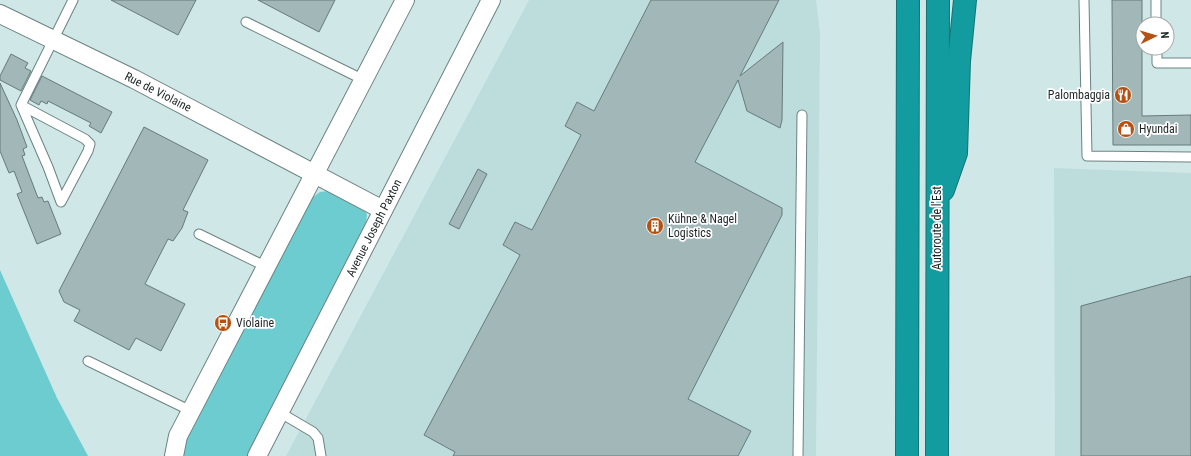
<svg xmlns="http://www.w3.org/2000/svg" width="1191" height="456" font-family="'Roboto Condensed',sans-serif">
<rect width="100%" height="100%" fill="#d0e7e8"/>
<g fill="#bddddd">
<polygon points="529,0 816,0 820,34 816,456 286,456"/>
<polygon points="1054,168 1191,173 1191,456 1055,456"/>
</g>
<g fill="#6dcccf">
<polygon points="328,191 362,207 367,214 366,225 248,456 181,456 185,441 312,198 320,192"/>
<polygon points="0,270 57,398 88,456 0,456"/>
</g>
<g fill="#a1b7b8" stroke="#667b7b">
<polygon points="111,0 196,0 178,35"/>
<polygon points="258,0 335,0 319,32"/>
<polygon points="651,0 779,0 740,76 783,42 782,120 780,128 747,111 738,80 695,162 782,208 782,215 688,399 751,431 738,456 453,456 455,452 424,435 520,255 503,245 515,222 532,230 581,135 565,126 577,102 594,111"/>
<polygon points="1112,0 1142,0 1142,116 1191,115 1191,145 1113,145"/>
<polygon points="11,54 28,63 25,68 31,71 21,91 0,80 0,76"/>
<polygon points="42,76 112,112 101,133 89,126 91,123 48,101 47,104 41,101 39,105 30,100"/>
<polygon points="0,83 17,120 27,147 23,149 25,155 22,156 38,198 42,197 44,202 48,201 61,234 37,244 17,194 22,192 14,171 9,173 0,151"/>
<polygon points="144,127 208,160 183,210 188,212 182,228 173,241 168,239 145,284 185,304 161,351 136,338 129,350 74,321 80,310 64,302 59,291"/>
<polygon points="478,169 487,174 459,229 449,224"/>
<polygon points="1191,276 1191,456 1081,456 1081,306"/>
</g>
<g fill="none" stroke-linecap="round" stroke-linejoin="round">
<g stroke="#6c8282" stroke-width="11">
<g id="lane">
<polyline points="1084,0 1087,156 1191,157"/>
<polyline points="1156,0 1156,24"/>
<polyline points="246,22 364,80"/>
<polyline points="1157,48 1157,63 1191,63"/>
<polyline points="21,105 85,139 90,144 88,151 61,202 48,167 21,105 73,0"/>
<polyline points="199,234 267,267"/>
<polyline points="88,361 191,411"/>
<polyline points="279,412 313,432 318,438 321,456"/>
<polyline points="798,456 802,115"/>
</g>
</g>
<g stroke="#6c8282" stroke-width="20">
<g id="street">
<polyline points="0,14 134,79 383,210"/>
<polyline points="174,456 178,436 405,0"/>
<polyline points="257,456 491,0"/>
</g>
</g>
<g stroke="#167375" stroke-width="24">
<g id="highway">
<polyline points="943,190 956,153 959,61 965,0"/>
<polyline points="907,456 908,0"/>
<polyline points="937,456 938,0"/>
</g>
</g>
<use href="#lane" stroke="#fff" stroke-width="9"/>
<use href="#street" stroke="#fff" stroke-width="18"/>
<use href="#highway" stroke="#139c9f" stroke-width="22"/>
</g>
<defs>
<g id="restaurant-disc" transform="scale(0.9)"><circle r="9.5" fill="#b35212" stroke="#fff"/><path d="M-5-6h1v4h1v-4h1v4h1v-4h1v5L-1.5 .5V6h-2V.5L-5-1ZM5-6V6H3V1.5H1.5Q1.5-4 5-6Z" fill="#fff"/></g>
<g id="shop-disc" transform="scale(0.9)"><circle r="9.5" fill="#b35212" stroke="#fff"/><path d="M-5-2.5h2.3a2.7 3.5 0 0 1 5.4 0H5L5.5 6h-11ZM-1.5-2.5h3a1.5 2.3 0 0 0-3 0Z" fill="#fff"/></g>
<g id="building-disc" transform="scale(0.9)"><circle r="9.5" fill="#b35212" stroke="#fff"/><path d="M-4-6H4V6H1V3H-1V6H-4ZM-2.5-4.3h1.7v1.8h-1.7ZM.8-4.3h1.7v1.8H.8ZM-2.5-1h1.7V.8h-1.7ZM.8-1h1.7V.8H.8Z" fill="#fff"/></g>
<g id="bus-disc" transform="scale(0.9)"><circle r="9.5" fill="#b35212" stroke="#fff"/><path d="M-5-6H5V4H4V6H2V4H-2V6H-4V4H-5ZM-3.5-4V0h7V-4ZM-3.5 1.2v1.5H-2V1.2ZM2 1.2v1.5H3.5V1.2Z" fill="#fff"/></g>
</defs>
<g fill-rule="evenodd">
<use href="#restaurant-disc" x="1123" y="95"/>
<use href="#shop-disc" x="1126" y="129"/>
<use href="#building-disc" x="655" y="226"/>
<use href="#bus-disc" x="223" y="323"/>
</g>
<g text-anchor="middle" stroke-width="3.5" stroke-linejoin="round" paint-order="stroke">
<g font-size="12" fill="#1d2626" stroke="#fff">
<text transform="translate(158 92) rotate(27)" y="4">Rue de Violaine</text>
<text transform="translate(374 228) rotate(-63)" y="4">Avenue Joseph Paxton</text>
<text transform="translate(937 228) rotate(-90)" y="4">Autoroute de l’Est</text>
</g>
<g font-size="12" fill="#1d2626" stroke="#fff" text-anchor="start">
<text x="1110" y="99" text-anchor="end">Palombaggia</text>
<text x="1139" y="133">Hyundai</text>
<text x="668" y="223">Kühne &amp; Nagel<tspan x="668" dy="14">Logistics</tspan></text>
<text x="236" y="327">Violaine</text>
</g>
</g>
<g transform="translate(1155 36) rotate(85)"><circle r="19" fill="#ffffff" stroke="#a5a8a8"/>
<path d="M0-3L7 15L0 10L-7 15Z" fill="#b35212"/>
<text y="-6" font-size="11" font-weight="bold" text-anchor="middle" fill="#1d2626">N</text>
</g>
</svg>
